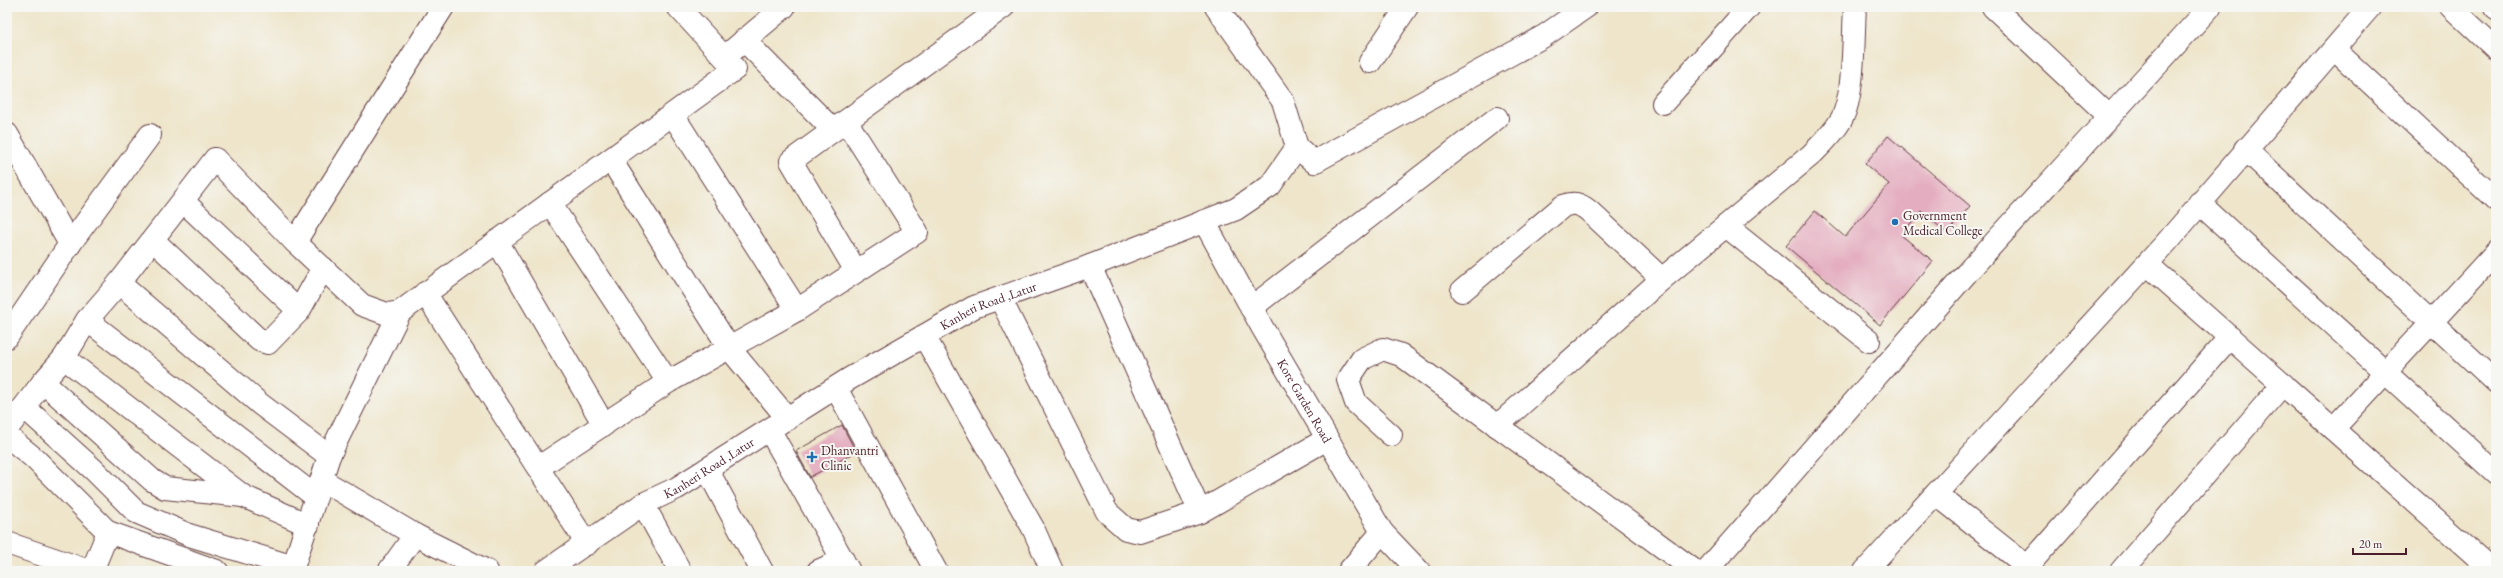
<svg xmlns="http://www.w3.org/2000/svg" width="2503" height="578" font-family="'EB Garamond',serif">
<rect width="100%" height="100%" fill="#f6f6f2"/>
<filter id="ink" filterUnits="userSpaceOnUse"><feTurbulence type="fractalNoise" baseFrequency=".025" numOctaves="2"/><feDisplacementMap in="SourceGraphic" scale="8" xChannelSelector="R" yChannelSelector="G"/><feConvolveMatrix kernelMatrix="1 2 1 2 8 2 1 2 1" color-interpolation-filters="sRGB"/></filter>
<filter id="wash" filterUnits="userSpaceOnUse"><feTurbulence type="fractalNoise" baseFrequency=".012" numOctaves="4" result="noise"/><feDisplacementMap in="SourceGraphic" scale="16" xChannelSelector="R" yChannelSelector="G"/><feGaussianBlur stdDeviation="0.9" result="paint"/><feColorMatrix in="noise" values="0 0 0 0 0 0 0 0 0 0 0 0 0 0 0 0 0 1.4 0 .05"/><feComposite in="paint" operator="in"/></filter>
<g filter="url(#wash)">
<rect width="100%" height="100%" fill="#eee5ca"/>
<g id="blocks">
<g fill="#e4adc0">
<polygon points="1888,136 1970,206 1947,233 1921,211 1901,235 1933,261 1880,325 1786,246 1815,211 1845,237 1889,184 1865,164"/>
<polygon points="842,425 856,452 810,477 796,451"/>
</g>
</g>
</g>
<g filter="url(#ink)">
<use href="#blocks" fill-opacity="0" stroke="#633d43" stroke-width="1"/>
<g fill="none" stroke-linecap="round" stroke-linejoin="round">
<g stroke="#633d43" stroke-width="24">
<g id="minor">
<polyline points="1993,7 2109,116"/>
<polyline points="2451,7 2496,49"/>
<polyline points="2495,7 2496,8"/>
<polyline points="744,40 833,130"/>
<polyline points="2334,49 2496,200"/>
<polyline points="733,50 784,7"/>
<polyline points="1370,62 1407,7"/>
<polyline points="1663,103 1749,7"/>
<polyline points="673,115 797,310"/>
<polyline points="7,134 70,244"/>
<polyline points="1297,147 1314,162 1544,36 1586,7"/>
<polyline points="2245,149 2496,382"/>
<polyline points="611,160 730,349 788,419"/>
<polyline points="183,201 299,311"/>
<polyline points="550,203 668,382"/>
<polyline points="2199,203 2496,473"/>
<path id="s1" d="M 1204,221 L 1262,327 L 1382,532 L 1419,571"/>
<polyline points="1726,226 1869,341"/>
<polyline points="153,240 259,340 268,343 299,311 323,268"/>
<polyline points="497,241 604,425"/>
<polyline points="295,242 362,305 387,314 400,312 735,69 678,7"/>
<polyline points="2147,264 2493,571"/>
<polyline points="1090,266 1200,512"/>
<polyline points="856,271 791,161 1003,7"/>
<polyline points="119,283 260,404 329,456"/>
<path d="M 1462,291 L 1563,206 C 1574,202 1579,203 1589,211 L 1662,279"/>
<polyline points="425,293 587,544"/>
<polyline points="1000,298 1107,512 1126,529 1140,532 1200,512 1327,439"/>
<polyline points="1251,308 1497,118"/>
<polyline points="87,320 316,497"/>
<polyline points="924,336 1033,528 1052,571"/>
<polyline points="7,337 70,244 150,135"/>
<polyline points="64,358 243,496 308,525"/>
<polyline points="43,382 152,480 165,488 243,496"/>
<polyline points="836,388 936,571"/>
<polyline points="24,407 94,470 136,512 189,535 294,567"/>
<path d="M 1497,426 L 1662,279 L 1811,155 C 1822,144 1833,134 1841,120 C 1855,95 1853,37 1855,7"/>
<polyline points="7,429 43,382 64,358 87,320 119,283 215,159 295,242 443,7"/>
<polyline points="2333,429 2496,252"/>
<polyline points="770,431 849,571"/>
<polyline points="1391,435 1356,403 1348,380 1362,359 1383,349 1401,355 1695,571"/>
<polyline points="7,436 34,458 108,532 217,571"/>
<polyline points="539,467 668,382 797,310 917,232 846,121"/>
<polyline points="707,469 762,571"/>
<polyline points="322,480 415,535"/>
<polyline points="1936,494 2033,571"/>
<polyline points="643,504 680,571"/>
<polyline points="7,543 89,571"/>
<polyline points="2027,567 2230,337"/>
<polyline points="92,571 108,532"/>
<polyline points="292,571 329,456 400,312"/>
<polyline points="389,571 415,535 487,571"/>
<path id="s2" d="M 546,571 L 643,504 L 677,488 L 849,379 L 974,307 L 1090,266 L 1236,209 L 1270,186 L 1297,147 L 1283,101 L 1216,7"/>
<polyline points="818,571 843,560"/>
<polyline points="1349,571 1382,532"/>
<polyline points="1706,571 1972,267 2210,7"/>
<polyline points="1865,571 2166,243 2370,7"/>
<polyline points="2121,571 2283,384"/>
</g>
</g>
<use href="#minor" stroke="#fff" stroke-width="22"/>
</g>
</g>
<g fill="#1f6fb2" stroke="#f6f6f2" stroke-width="1.5">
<circle cx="1895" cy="222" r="4"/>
<path d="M810 451h4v4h4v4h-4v4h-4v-4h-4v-4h4z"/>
</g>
<g text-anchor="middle" stroke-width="4" stroke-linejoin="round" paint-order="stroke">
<g font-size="13" fill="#4a1f2b" stroke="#f6f6f2" text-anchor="start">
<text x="1903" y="220">Government<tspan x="1903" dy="15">Medical College</tspan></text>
<text x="821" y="455">Dhanvantri<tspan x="821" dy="15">Clinic</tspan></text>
</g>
<g font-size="13" fill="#4a1f2b" stroke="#f6f6f2">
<text dy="5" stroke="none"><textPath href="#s2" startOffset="517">Kanheri Road ,Latur</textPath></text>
<text dy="5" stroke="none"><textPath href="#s1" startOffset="206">Kore Garden Road</textPath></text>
<text dy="5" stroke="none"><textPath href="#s2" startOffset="193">Kanheri Road ,Latur</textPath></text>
</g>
</g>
<rect width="2503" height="578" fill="none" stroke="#f6f6f2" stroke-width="24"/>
<path d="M2353 548v6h53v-6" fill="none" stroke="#4a1f2b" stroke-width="2"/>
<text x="2359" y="548" font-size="12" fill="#4a1f2b" stroke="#f6f6f2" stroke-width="3" paint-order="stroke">20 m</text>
</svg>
